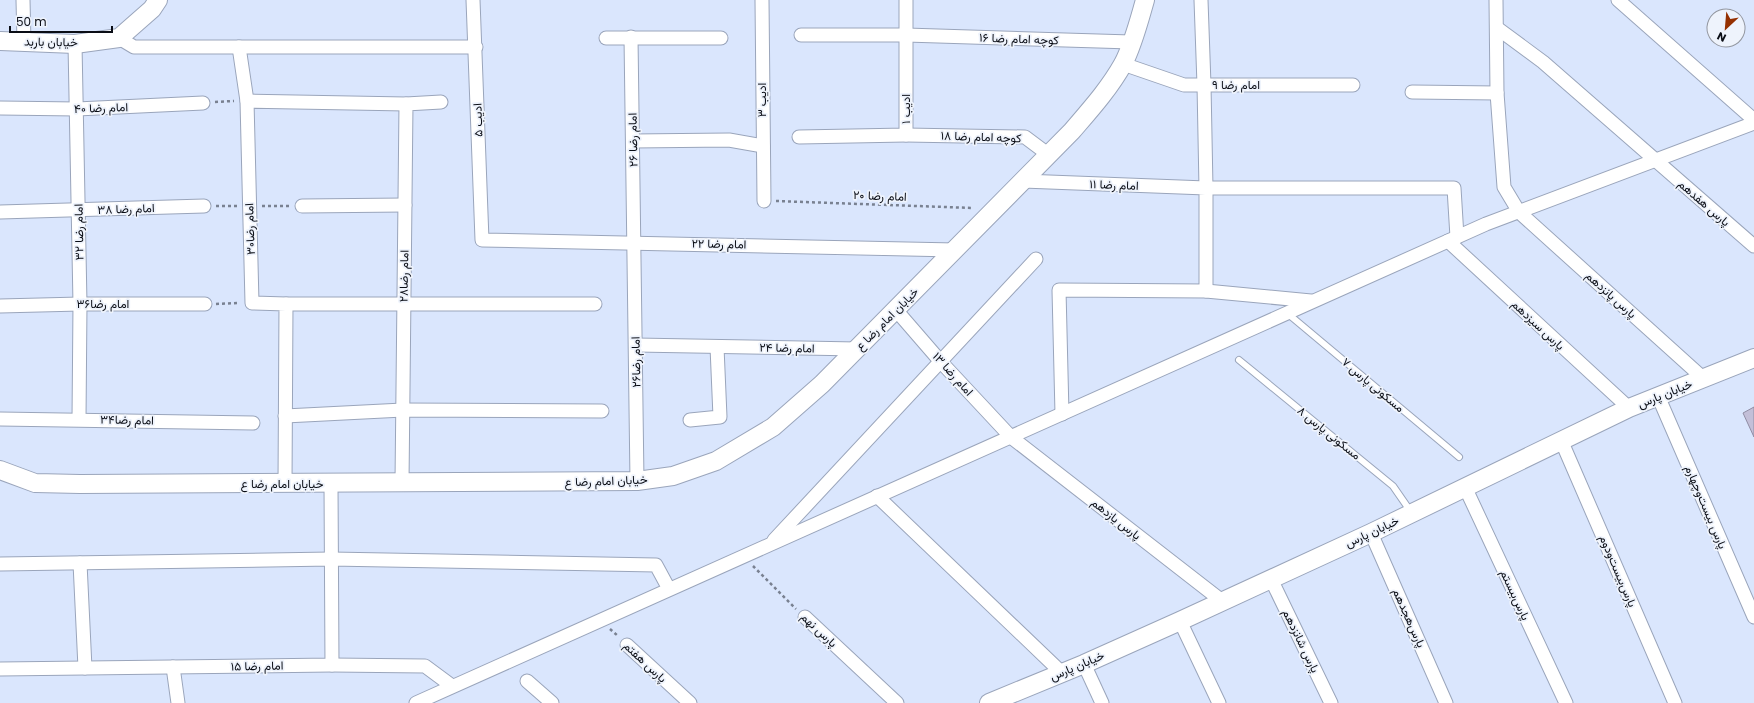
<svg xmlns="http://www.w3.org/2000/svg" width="1754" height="703" font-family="Poppins,Vazirmatn,sans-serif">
<rect width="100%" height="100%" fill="#dae6fd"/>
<polygon fill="#c3bfd8" stroke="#908da4" points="1754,407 1754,437 1743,413"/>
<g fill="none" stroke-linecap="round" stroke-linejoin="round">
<g stroke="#9aa5bb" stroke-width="8">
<g id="lane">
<polyline points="1287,313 1459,457"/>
<polyline points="1239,360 1393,486 1411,512"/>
</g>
</g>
<g stroke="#9aa5bb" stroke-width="15">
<g id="street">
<polyline points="23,0 24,42"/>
<polyline points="473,0 482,240 955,250"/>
<polyline points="762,0 764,201"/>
<polyline points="1201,0 1204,85 1206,188 1454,188 1457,237"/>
<polyline points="1496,0 1497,93 1504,187 1519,212 1703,378"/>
<polyline points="1618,0 1754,120"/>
<polyline points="1497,28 1543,62 1754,246"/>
<polyline points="801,35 906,35 1131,42"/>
<polyline points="631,37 637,481"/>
<polyline points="119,38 134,47 476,47"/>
<polyline points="606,38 721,38"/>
<polyline points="75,44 80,304 79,419"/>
<polyline points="239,47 247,101"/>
<polyline points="1123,64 1184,85 1353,85"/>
<polyline points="1412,92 1497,93"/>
<polyline points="0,108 77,109 203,103"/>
<polyline points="906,135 1025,137 1049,155"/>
<polyline points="799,137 906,135 906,0"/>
<polyline points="633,141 729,140 763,146"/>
<polyline points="1023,181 1206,188 1206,291 1059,290 1062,414"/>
<polyline points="302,206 405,205"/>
<polyline points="0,212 204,206"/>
<polyline points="1448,241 1629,408"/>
<polyline points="1206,291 1311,301"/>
<polyline points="286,304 595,304"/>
<polyline points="0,306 80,304 205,304"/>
<polyline points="896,310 941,362 1011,437 1222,601"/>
<polyline points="636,345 857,349"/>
<polyline points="1658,396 1754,617"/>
<polyline points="285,416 403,410 602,411"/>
<polyline points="0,419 253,423"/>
<polyline points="690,420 720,417 717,347"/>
<polyline points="1561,440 1675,703"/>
<polyline points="402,483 406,104 441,102"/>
<polyline points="285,484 286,304 252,303 247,101 406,104"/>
<polyline points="1465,487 1566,703"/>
<polyline points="877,496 1062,673"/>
<polyline points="1371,533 1446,703"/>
<polyline points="774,540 1036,259"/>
<polyline points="80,563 85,668"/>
<polyline points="0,564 331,559 656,565 669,589"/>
<polyline points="1271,579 1331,703"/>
<polyline points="805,617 897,703"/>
<polyline points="1180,621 1219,703"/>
<polyline points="627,645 690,703"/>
<polyline points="1084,664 1102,703"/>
<polyline points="332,665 425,666 452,686"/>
<polyline points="173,667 178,703"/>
<polyline points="0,669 332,665 331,484"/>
<polyline points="527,681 552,703"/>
<polyline points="416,703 1486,224 1754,123"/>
</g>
</g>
<g stroke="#9aa5bb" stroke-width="20">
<g id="secondary">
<polyline points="0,41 75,44 119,38 152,9 158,0"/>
<path d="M 0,470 L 35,483 L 80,484 L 637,481 L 673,476 L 716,461 L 773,427 L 822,384 L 1072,131 C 1090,110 1109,89 1123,64 C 1133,45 1139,21 1145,0"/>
<polyline points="989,703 1084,664 1180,621 1371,533 1629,408 1754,358"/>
</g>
</g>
<g stroke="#798191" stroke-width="2.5" stroke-dasharray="3 3" stroke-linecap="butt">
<polyline points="215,102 234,101"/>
<polyline points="776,201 973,208"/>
<polyline points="216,206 237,206"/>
<polyline points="262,206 289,206"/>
<polyline points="216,304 239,303"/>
<polyline points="753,566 796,609"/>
<polyline points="610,629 618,636"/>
</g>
<use href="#lane" stroke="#fff" stroke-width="6"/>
<use href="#street" stroke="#fff" stroke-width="13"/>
<use href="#secondary" stroke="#fff" stroke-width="18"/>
</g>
<g text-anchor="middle" stroke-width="3.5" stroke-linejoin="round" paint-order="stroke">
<g font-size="12" fill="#0a0d15" stroke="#eef3fc">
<text transform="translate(1019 39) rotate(2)" y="4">کوچه امام رضا ۱۶</text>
<text transform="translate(51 42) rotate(1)" y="4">خیابان باربد</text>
<text x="1236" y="89">امام رضا ۹</text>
<text transform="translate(762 100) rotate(-90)" y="4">ادیب ۳</text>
<text transform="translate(101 108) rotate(-2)" y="4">امام رضا ۴۰</text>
<text transform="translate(906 109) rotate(-90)" y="4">ادیب ۱</text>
<text transform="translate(478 120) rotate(-92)" y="4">ادیب ۵</text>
<text transform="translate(981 137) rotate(2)" y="4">کوچه امام رضا ۱۸</text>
<text transform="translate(633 140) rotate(-91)" y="4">امام رضا ۲۶</text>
<text transform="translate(1114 185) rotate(2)" y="4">امام رضا ۱۱</text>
<text transform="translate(880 196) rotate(2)" y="4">امام رضا ۲۰</text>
<text transform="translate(1704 203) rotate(41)" y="4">پارس‌ هفدهم</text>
<text transform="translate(126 209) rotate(-2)" y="4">امام رضا ۳۸</text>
<text transform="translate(250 229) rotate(-92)" y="4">امام رضا۳۰</text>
<text transform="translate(79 232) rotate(-91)" y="4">امام رضا ۳۲</text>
<text transform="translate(719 244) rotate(1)" y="4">امام رضا ۲۲</text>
<text transform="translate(404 276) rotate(-89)" y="4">امام رضا۲۸</text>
<text transform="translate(1611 295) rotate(42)" y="4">پارس‌ پانزدهم</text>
<text x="103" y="308">امام رضا۳۶</text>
<text transform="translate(887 319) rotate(-45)" y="4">خیابان امام رضا ع</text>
<text transform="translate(1538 325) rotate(43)" y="4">پارس‌ سیزدهم</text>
<text transform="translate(787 348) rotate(1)" y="4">امام رضا ۲۴</text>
<text transform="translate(636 362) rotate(-91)" y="4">امام رضا۲۶</text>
<text transform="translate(953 374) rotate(48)" y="4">امام رضا ۱۳</text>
<text transform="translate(1373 385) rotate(40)" y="4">مسکونی ‌پارس ۷</text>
<text transform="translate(1665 394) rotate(-22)" y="4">خیابان پارس</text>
<text transform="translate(127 420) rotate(1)" y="4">امام رضا۳۴</text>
<text transform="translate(1329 433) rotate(39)" y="4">مسکونی پارس ۸</text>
<text transform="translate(606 481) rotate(-2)" y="4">خیابان امام رضا ع</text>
<text x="282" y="488">خیابان امام رضا ع</text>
<text transform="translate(1706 507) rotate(67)" y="4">پارس بیست‌وچهارم</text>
<text transform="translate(1116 519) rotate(38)" y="4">پارس‌‌ یازدهم</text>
<text transform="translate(1372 532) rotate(-25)" y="4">خیابان پارس</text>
<text transform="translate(1618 571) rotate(67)" y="4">پارس‌بیست‌و‌دوم</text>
<text transform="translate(1515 595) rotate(65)" y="4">پارس‌بیستم</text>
<text transform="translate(1409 618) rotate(66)" y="4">پارس‌‌هجدهم</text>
<text transform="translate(819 630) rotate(43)" y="4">پارس‌‌ نهم</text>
<text transform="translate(1301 641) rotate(64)" y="4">پارس‌‌ شانزدهم</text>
<text transform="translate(645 662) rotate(43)" y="4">پارس‌‌ هفتم</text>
<text transform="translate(257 666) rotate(-1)" y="4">۱۵ امام رضا</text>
<text transform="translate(1077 666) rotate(-23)" y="4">خیابان پارس</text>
</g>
</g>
<g transform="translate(1726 28) rotate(206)"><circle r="19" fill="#eef3fc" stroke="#9397a0"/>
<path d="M0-3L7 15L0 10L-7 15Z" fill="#953001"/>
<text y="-6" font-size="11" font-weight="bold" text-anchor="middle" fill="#0a0d15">N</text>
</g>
<path d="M10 26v6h102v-6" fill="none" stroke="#0a0d15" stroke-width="2"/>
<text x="16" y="26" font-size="12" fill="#0a0d15" stroke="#eef3fc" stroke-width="3" paint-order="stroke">50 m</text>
</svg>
